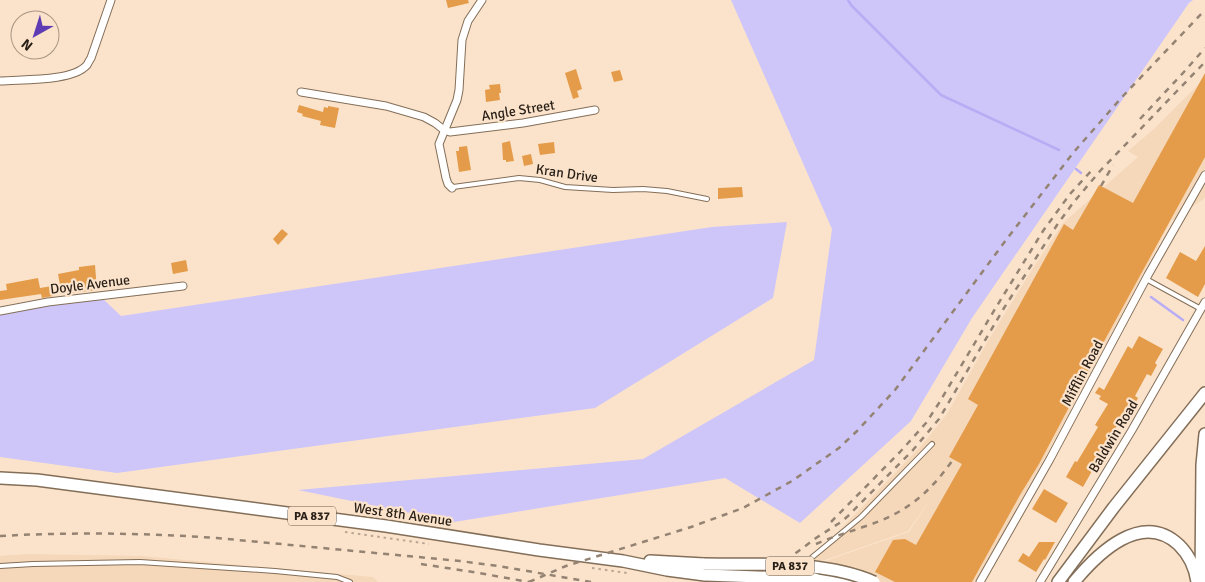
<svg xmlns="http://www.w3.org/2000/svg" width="1205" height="582" font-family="Signika,sans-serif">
<rect width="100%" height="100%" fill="#fbe3cb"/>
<g fill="#f5d7b9">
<polygon points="1205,78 1205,198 1171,221 1099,358 977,582 782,582 831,559 909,532 934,494 908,531 822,561 812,559 922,445 947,414 988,341 1028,276 1063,223 1138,157 1128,151 1154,129"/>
<polygon points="29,554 141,556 373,577 378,582 0,582 0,556"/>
</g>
<g fill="#cec6f9">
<polygon points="731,0 1193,0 1189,3 972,318 911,421 800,523 725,478 454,522 298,490 643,459 814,360 832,229"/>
<polygon points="787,222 773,298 595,408 117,473 0,457 0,312 100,296 121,316 712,227"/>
</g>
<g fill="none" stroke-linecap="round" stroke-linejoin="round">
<g stroke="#b8acf5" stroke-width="2.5">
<polyline points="848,0 851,5 941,95 1059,150"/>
<polyline points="1076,169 1081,173"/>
<polyline points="1151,297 1183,320"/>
</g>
</g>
<g fill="#e49c4a">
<polygon points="446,0 468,0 469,3 448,8"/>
<polygon points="576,69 582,89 577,91 579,97 573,99 565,73"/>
<polygon points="620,70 623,80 614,82 611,72"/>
<polygon points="1205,73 1205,157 1095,358 1039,464 1020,495 972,582 895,582 875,572 893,540 905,539 916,545 962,464 949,457 978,405 968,399 1064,224 1073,230 1099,185 1133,203"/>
<polygon points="500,84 501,93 499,93 500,100 486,102 485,90 490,89 489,85"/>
<polygon points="299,105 323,112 324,107 328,108 328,106 339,108 335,128 320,125 321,121 302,116 303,114 297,112"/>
<polygon points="510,141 514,161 506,162 506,160 503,160 502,143"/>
<polygon points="554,142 555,153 540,155 538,144"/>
<polygon points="467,146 471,170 459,172 456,151 459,151 459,147"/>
<polygon points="531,154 533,164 524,166 522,156"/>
<polygon points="742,187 743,197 718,199 718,188"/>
<polygon points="282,229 288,234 278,245 273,239"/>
<polygon points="1205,246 1205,284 1198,297 1166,278 1180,252 1196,261"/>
<polygon points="186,260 188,271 173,274 171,263"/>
<polygon points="95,265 97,290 71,293 71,288 61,290 58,274 79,270 79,267"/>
<polygon points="38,278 40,288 52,286 53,296 42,298 41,294 0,300 0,291 7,290 6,284"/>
<polygon points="1139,336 1163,349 1155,363 1157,365 1151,376 1147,374 1135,396 1138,398 1129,415 1124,413 1092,471 1083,487 1066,477 1075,461 1077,462 1098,427 1095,425 1108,404 1099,399 1101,396 1095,393 1099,387 1104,390 1128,346 1132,349"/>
<polygon points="1044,489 1068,503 1056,523 1032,509"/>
<polygon points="1039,542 1055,542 1045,560 1044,559 1036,572 1018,561 1023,553 1029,557"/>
</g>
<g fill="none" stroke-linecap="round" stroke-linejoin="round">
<g stroke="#836e58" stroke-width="6">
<g id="service">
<polyline points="453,187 519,178 540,180 565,187 613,190 643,189 667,191 707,199"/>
<polyline points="1146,279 1201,309"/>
<polyline points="805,564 810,559 861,517 932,444"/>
<polyline points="0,566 33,564 140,562 275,571 337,577 350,582"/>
</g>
</g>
<g stroke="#836e58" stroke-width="9">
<g id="minor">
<path d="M 0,81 C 21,79 72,82 87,65 C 88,63 89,61 91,58 L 111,0"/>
<polyline points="301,92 386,106 424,117 435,123 444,130 450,132 523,123 595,110"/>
<polyline points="452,188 448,184 446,178 439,144 457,100 459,90 462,40 468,21 482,0"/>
<polyline points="0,311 48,302 183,286"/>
<polyline points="799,571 815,575"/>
<polyline points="825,577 849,582"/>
<polyline points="980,582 1050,459 1148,275 1205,175"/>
<polyline points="1040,582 1132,430 1205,302"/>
</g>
</g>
<g stroke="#836e58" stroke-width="14">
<g id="primary">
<polyline points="0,478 37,480 386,526 539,550 623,561 667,570 705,575"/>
<polyline points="650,561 704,564"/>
<polyline points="815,579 830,582"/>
<polyline points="1058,582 1114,507 1205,393"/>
<path d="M 1074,582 C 1098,553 1142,510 1179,545 C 1189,555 1195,567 1197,582"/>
<polyline points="1201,582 1202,465 1205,434"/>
</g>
</g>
<g stroke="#b9a593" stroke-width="2" stroke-dasharray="2.5 4" stroke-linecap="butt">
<polyline points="345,532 429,544"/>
<polyline points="592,568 627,573"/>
</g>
<use href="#service" stroke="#fff" stroke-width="4"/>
<use href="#minor" stroke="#fff" stroke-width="7"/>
<use href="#primary" stroke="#fff" stroke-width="11"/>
<g stroke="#948373" stroke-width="2.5" stroke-dasharray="6 6" stroke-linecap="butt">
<polyline points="1140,119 1183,73 1205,48"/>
<polyline points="1101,186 1113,165"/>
<polyline points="831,522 900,452 926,423 939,403 995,309 1043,231 1070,194 1092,170"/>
<path d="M 0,536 C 72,532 145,533 217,538 L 460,561 L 498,566 L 591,582"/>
<path d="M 816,544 C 831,537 847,533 863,527 C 904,514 928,495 952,461"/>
<polyline points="421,564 479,573 529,582"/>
<polyline points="529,582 566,566 691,527 743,508 792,481 839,448 857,431 895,390 1006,240 1073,153 1123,96 1205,10"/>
<polyline points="757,582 816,538 841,522 848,516 913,450 939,419 1004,308 1057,225 1073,203 1100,171 1205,62"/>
</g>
<g stroke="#836e58" stroke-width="14" stroke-linecap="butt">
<g id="primary-bridge">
<path d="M 704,564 C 758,565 824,560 874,582"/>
<polyline points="705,575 815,579"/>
</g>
</g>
<use href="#primary-bridge" stroke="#fff" stroke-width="11"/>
</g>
<g text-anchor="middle" stroke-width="4.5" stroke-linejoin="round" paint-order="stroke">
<g fill="#fbe3cb" stroke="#675a4d" stroke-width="1">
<rect x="288" y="506.5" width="48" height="19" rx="4"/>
<rect x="766" y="556.5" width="48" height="19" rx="4"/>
</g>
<g font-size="12" font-weight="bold" fill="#281f17">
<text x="312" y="520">PA 837</text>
<text x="790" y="570">PA 837</text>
</g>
<g font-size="14" fill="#281f17" stroke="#fbe3cb">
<text transform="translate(518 110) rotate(-9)" y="5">Angle Street</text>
<text transform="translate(567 173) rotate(8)" y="5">Kran Drive</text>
<text transform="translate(90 284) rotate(-7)" y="5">Doyle Avenue</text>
<text transform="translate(1082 373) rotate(-62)" y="5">Mifflin Road</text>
<text transform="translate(1113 436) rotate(-59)" y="5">Baldwin Road</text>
<text transform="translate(403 514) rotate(8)" y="5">West 8th Avenue</text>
</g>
</g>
<g transform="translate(35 35) rotate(219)"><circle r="24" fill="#fbe3cb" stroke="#a79583"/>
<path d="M0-4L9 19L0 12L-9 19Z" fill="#603cb4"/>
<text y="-8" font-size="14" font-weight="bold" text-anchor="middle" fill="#281f17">N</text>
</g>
</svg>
